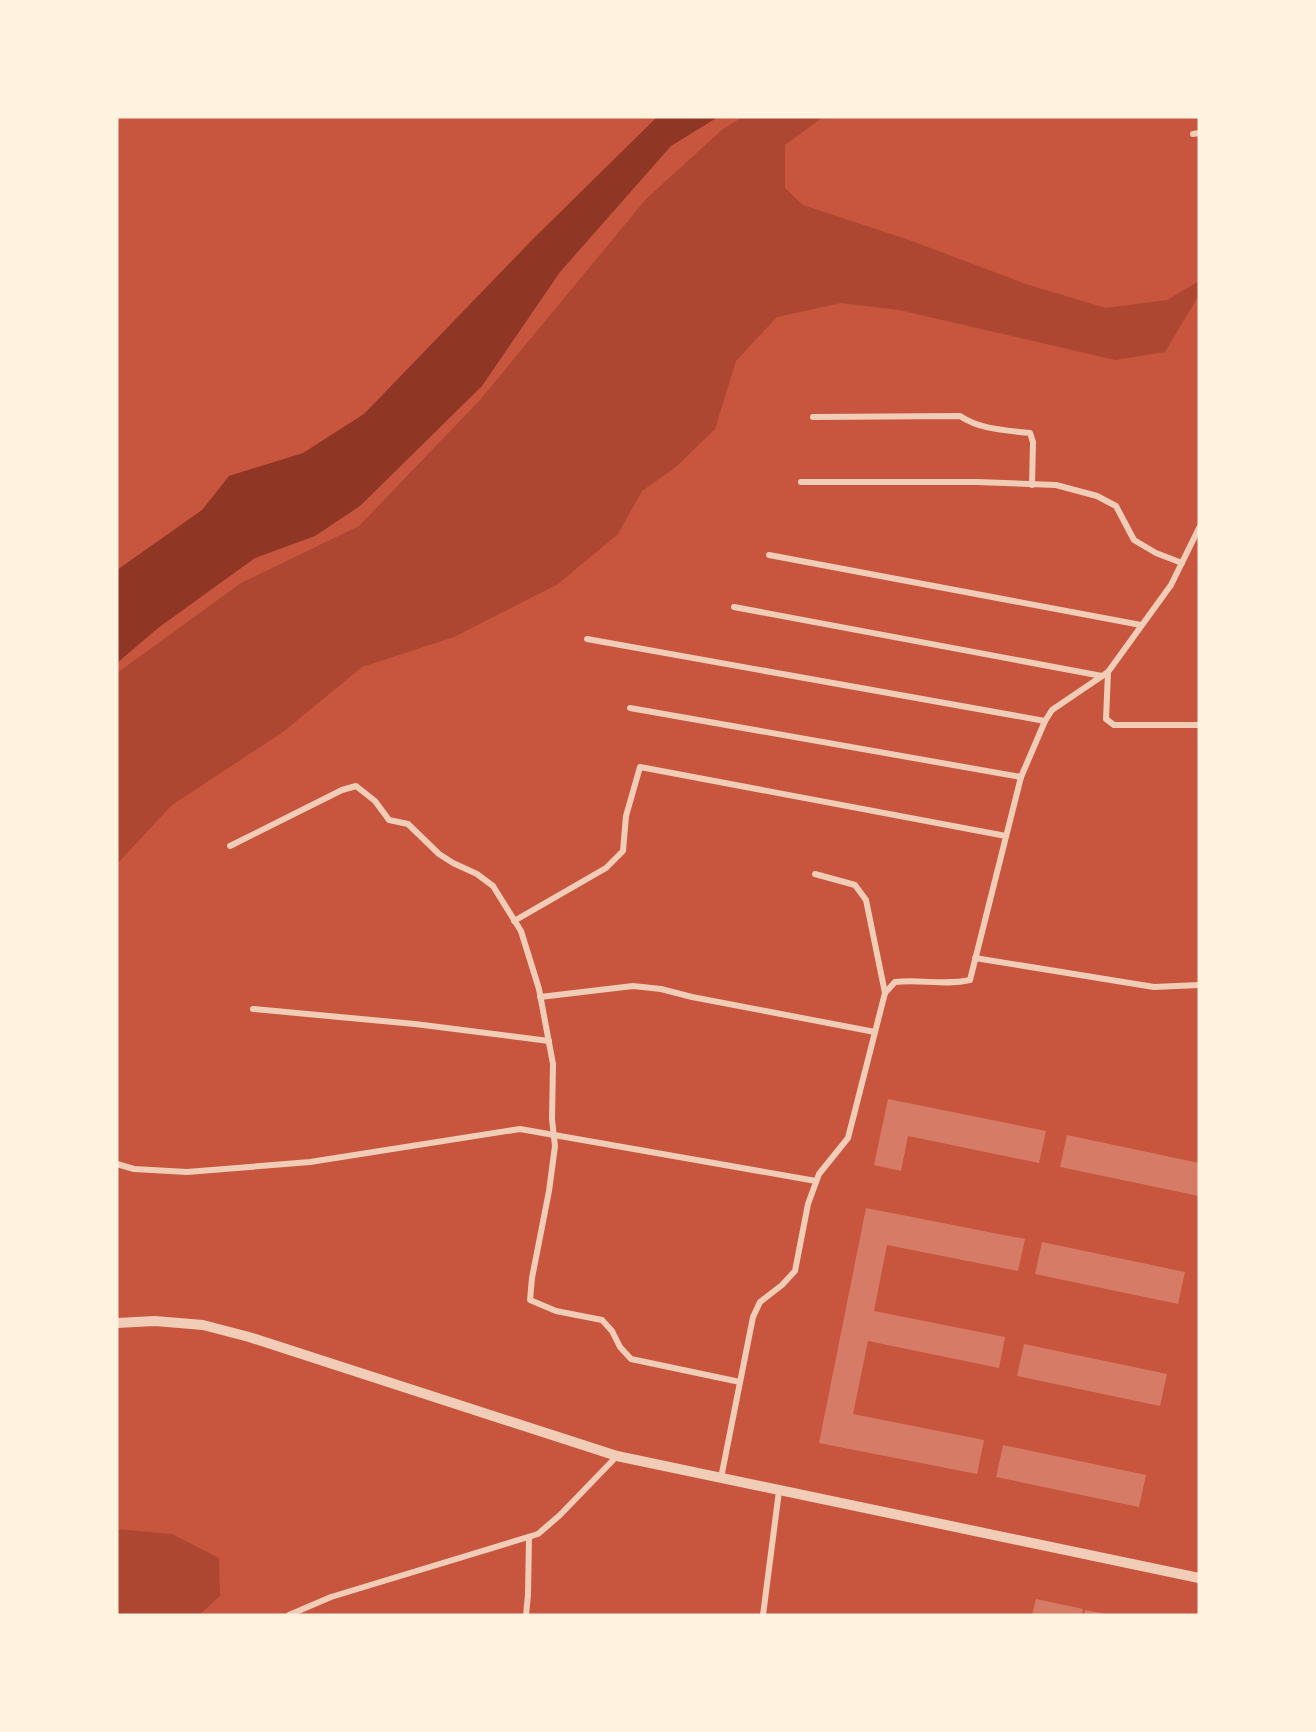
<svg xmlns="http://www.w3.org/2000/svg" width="1316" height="1732" font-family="Merriweather,serif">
<rect width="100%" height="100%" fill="#c8553d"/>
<g fill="#ae4732">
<polygon points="743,117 823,117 785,145 785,188 803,205 909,240 1029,285 1106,308 1167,300 1199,281 1199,295 1165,352 1115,360 899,310 841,303 777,317 736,361 715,429 676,467 642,491 618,534 558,584 454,637 362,667 283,732 172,805 117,864 117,673 241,583 359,526 480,400 646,199 723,129"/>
<polygon points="117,1529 172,1534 219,1558 220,1596 199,1615 117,1615"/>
</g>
<polygon fill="#8f3625" points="657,117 718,117 671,146 560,272 482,386 360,506 315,536 255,558 158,628 117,663 117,570 202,510 229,476 303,453 364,414 532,240"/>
<g fill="#d67c66">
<polygon points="888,1099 1046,1131 1039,1163 908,1136 901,1171 874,1165"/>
<polygon points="1067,1135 1199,1163 1199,1196 1060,1167"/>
<polygon points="866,1208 1025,1239 1018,1271 887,1245 874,1311 1005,1337 999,1368 868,1341 853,1414 984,1440 977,1474 819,1443"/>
<polygon points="1042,1242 1185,1272 1178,1304 1035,1274"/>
<polygon points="1024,1344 1167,1374 1160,1406 1017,1376"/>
<polygon points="1003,1445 1146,1475 1139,1507 996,1477"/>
<polygon points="1036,1599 1083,1609 1082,1615 1032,1615"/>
<polygon points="1085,1610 1107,1614 1107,1615 1084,1615"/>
</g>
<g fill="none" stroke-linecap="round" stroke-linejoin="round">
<g stroke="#f1ccb7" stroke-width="6">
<polyline points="1193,134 1199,133"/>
<path d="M 813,417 L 960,416 C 981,430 1005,430 1030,433 L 1033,442 L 1032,485"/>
<polyline points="801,482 977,482 1056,485 1097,496 1116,506 1134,540 1156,553 1182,563"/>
<polyline points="769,555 1141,625"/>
<polyline points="734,607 1102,676"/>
<polyline points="587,639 1045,721"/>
<polyline points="1108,672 1106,719 1114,725 1199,725"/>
<polyline points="630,708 1021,777"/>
<polyline points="230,846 342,790 356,786 375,801 389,820 408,824 439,854 453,863 477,874 493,886 521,931 539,989 553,1064 552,1119 555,1146 549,1191 532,1278 530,1300 556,1311 602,1320 612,1331 620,1347 631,1359 740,1382"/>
<polyline points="815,874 855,885 866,900 885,993"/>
<polyline points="514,921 606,868 623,851 626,816 640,767 1006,836"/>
<polyline points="975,958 1154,987 1199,985"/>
<polyline points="540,997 633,986 661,989 692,997 875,1032"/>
<polyline points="253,1009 415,1024 549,1041"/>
<polyline points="117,1164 134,1169 187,1172 310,1162 520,1129 816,1181"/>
<path d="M 721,1478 L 753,1317 L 760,1302 L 782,1285 L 795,1271 L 808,1204 L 819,1174 L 848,1138 L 885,993 L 895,982 C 921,979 945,986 970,980 L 1021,777 L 1045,721 L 1052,710 L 1108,672 L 1171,585 L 1199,528"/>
<polyline points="289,1615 331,1597 538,1534 560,1515 617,1456"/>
<polyline points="526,1615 528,1595 529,1537"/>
<polyline points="763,1615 779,1491"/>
</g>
<polyline stroke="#f1ccb7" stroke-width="10" points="117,1323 155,1321 203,1325 249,1337 617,1456 1199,1578"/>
</g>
<rect width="1316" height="1732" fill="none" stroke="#fff3e0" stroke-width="237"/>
</svg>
